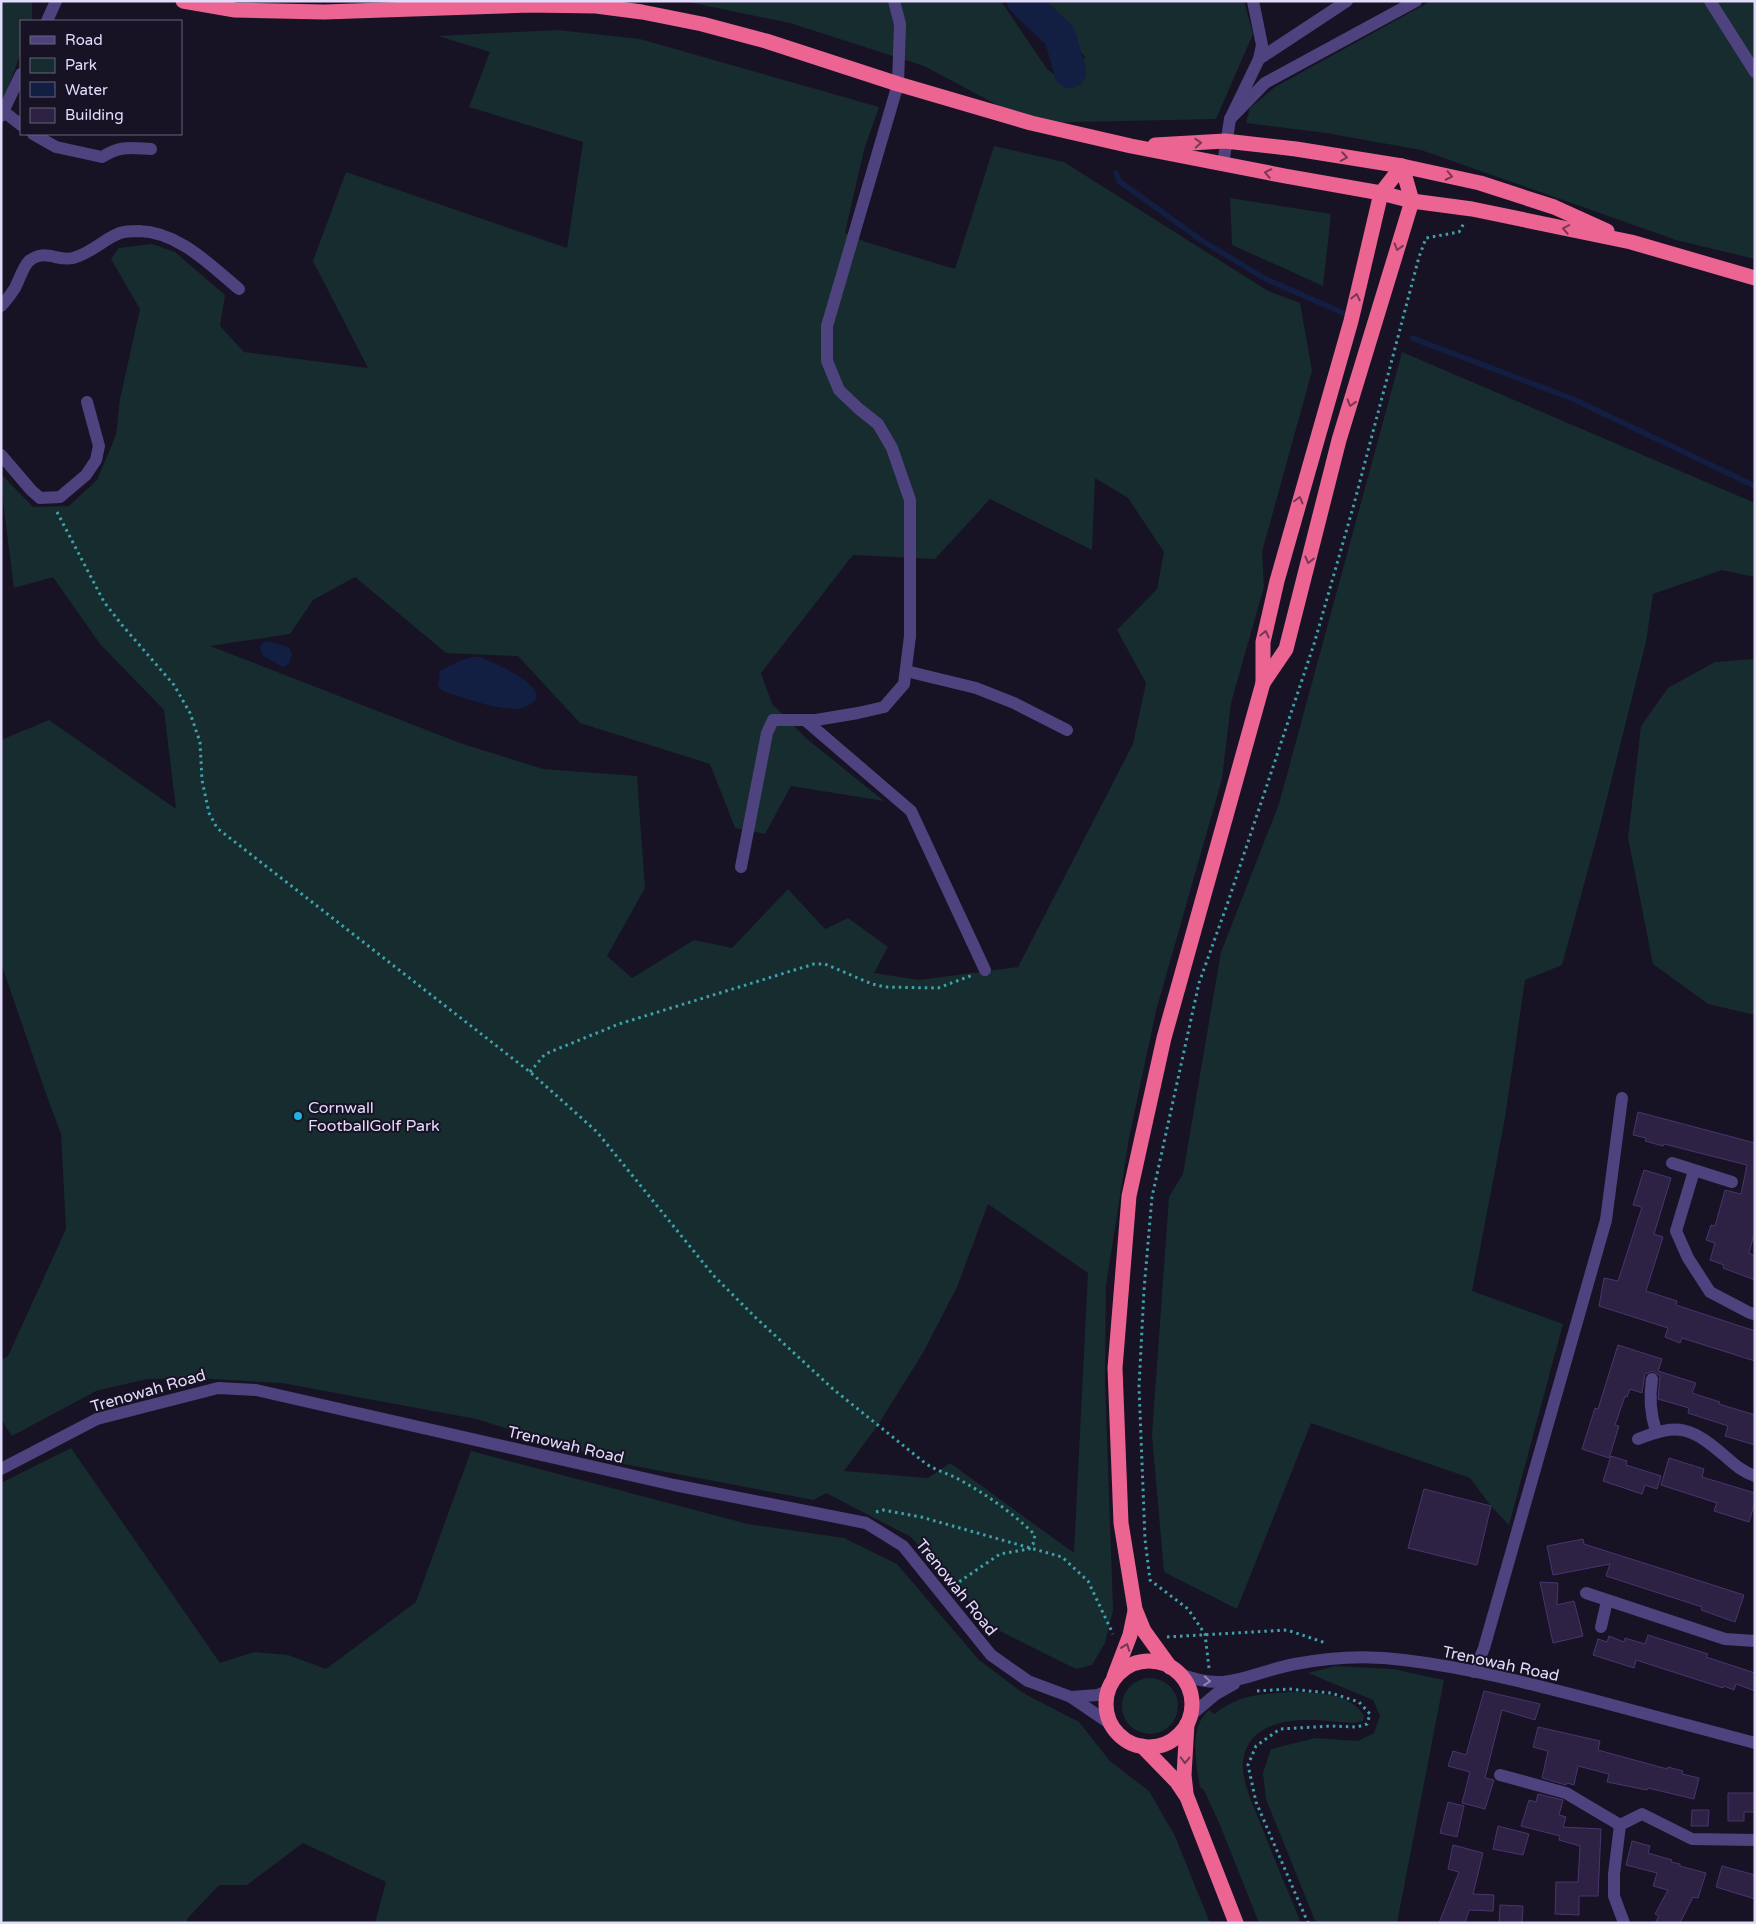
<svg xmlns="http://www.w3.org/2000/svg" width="1756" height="1924" font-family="'Varela Round',sans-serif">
<rect width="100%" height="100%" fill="#181225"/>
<g fill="#162c2f" fill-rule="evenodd">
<polygon points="1,1 32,1 32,21 21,21 21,52 1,108"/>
<polygon points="683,1 1001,1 1047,69 1070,86 1082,79 1080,65 1085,57 1042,1 1244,1 1253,34 1216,119 1031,123 924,66 790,23"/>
<polygon points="1431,1 1755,1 1755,259 1676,240 1421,150 1326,133 1246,123 1250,108 1275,87"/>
<path d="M 557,30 L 640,39 L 879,107 L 864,150 L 845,233 L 866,242 L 955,269 L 994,146 L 1064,162 L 1268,291 L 1300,303 L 1312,371 L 1262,552 L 1264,587 L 1231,703 L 1222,779 L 1156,1011 L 1129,1138 L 1106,1286 L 1105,1380 L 1113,1610 L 1105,1643 L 1092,1665 L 1076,1669 L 992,1627 L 911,1537 L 826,1493 L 814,1500 L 619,1463 L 476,1419 L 282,1383 L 193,1378 L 147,1379 L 96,1391 L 12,1436 L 1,1419 L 1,1360 L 8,1356 L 66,1229 L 61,1134 L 44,1088 L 1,963 L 1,740 L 49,720 L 176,809 L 164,710 L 100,644 L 53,577 L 14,588 L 1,486 L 1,474 L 33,507 L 69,506 L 97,480 L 116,435 L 120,399 L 140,309 L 111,259 L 119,248 L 152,244 L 175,252 L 225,295 L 220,326 L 244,352 L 368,368 L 313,261 L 346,172 L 567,248 L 583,142 L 469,107 L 490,52 L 438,36 ZM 1095,478 L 1128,498 L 1164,552 L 1157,589 L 1117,630 L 1146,683 L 1133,744 L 1018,967 L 919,980 L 874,973 L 888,947 L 848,918 L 825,929 L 788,889 L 732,948 L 694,940 L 632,978 L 607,956 L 645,888 L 637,776 L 543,769 L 460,743 L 210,646 L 290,634 L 313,600 L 355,577 L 446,653 L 518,656 L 580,723 L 710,764 L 735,828 L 765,834 L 791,786 L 884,801 L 807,739 L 772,704 L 761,673 L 853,555 L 935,559 L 990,499 L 1092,550 ZM 988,1204 L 1088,1273 L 1074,1553 L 950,1463 L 928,1478 L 844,1471 L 878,1425 L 924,1351 L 957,1287 Z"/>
<polygon points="1230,198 1331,214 1323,286 1232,245"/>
<polygon points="1402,352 1755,503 1755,577 1722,570 1653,594 1646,642 1601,822 1562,965 1525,980 1505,1118 1472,1291 1563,1324 1509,1525 1491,1506 1470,1478 1311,1423 1237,1609 1164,1572 1152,1435 1169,1197 1183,1174 1221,952 1279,804"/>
<polygon points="1755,659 1755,1015 1708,1004 1653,964 1628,838 1641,726 1668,688 1715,662"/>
<polygon points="71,1448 220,1663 254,1652 288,1655 326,1669 416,1602 471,1451 748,1524 844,1538 897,1564 979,1660 1023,1693 1079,1722 1110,1761 1149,1791 1175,1836 1210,1923 375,1923 386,1882 303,1843 247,1885 219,1885 187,1919 187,1923 11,1923 1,1920 1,1483"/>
<polygon points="1335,1666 1393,1669 1444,1680 1397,1923 1316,1923 1266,1799 1263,1773 1271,1749 1315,1738 1358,1741 1374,1733 1380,1716 1373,1700 1308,1673"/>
<circle cx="1150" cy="1706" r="28"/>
<path d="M 1288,1692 C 1312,1692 1351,1692 1364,1716 L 1363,1721 L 1354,1723 C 1324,1721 1286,1714 1260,1732 C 1250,1739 1245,1748 1243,1761 C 1241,1782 1254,1807 1262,1827 C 1274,1859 1288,1891 1301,1923 L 1259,1923 L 1220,1825 L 1204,1790 L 1200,1787 C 1196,1763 1188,1728 1209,1710 L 1214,1714 C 1241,1694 1256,1695 1288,1692 Z"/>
</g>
<g fill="#131e43">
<polygon points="267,641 289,647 292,654 289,664 283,667 263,656 260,647 264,642"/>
<path d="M 473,657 L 480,657 C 491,662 547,684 535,701 C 531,705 523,708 518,709 C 493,709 467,699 443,691 L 438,686 L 440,671 L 459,661 Z"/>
</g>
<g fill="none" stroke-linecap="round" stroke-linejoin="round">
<g stroke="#131e43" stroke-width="5.5">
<polyline points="1116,173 1119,181 1201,240 1264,278 1343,313"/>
<polyline points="1412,338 1573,399 1755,486"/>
</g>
<polyline stroke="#131e43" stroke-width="32" points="1023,1 1060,36 1070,72"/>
</g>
<g fill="#2d2144" stroke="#49356d">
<polygon points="1638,1112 1755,1143 1755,1231 1749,1253 1755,1256 1755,1280 1723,1268 1724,1265 1710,1260 1715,1243 1706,1240 1711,1225 1715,1226 1725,1190 1741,1194 1747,1165 1664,1144 1663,1146 1645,1141 1646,1138 1633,1135"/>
<polygon points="1644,1170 1671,1178 1654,1234 1663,1237 1646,1291 1677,1301 1676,1305 1755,1331 1755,1361 1682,1338 1680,1343 1665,1337 1668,1328 1599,1306 1604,1278 1618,1281 1642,1207 1633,1205"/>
<polygon points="1618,1345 1662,1359 1658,1371 1696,1383 1692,1393 1720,1402 1719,1404 1755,1415 1755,1445 1725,1436 1728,1426 1688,1413 1689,1408 1658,1399 1660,1376 1653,1371 1645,1374 1642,1393 1630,1389 1627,1397 1625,1396 1615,1425 1619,1426 1609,1458 1582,1449 1595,1408 1598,1409"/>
<polygon points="1611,1456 1627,1461 1626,1465 1661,1476 1657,1489 1645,1485 1642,1494 1603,1481"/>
<polygon points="1669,1458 1704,1469 1702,1477 1755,1493 1755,1502 1749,1522 1714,1511 1717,1503 1661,1485"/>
<polygon points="1424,1489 1491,1506 1477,1565 1408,1548"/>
<polygon points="1583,1539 1584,1544 1744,1595 1735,1622 1701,1610 1702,1607 1606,1576 1610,1564 1553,1575 1547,1546"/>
<polygon points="1540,1582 1558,1583 1557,1605 1574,1601 1583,1636 1553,1643"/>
<polygon points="1648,1635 1708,1654 1706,1657 1755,1673 1755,1691 1736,1684 1734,1690 1724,1686 1723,1688 1636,1660 1634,1668 1593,1655 1598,1639 1607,1642 1609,1636 1624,1642 1625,1638 1645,1644"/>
<polygon points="1484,1691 1540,1704 1535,1720 1502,1710 1485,1778 1494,1780 1485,1809 1462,1803 1470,1772 1448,1766 1453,1751 1466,1755"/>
<polygon points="1538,1727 1600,1741 1598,1750 1667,1769 1668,1767 1683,1771 1682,1774 1699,1778 1694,1799 1648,1788 1647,1790 1607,1782 1609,1774 1578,1766 1574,1785 1567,1783 1566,1785 1542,1778 1548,1751 1533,1747"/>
<polygon points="1728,1793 1755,1793 1755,1812 1744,1812 1744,1821 1728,1821"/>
<polygon points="1538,1794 1563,1800 1559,1815 1566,1817 1563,1827 1601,1829 1598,1896 1579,1896 1579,1915 1555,1914 1556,1882 1578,1882 1580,1846 1559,1840 1560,1836 1521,1826 1529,1800 1536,1802"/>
<polygon points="1448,1802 1464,1806 1457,1837 1440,1833"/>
<polygon points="1692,1810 1709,1810 1708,1826 1691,1826"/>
<polygon points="1498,1826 1529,1834 1523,1855 1493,1849"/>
<polygon points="1632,1841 1650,1846 1648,1853 1672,1860 1671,1862 1680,1864 1680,1866 1706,1873 1698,1898 1693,1897 1680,1923 1655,1923 1659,1916 1655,1914 1668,1890 1653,1886 1657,1873 1626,1865"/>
<polygon points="1453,1845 1483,1853 1473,1894 1494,1895 1493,1911 1469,1910 1465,1923 1439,1923 1459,1872 1448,1869"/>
<polygon points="1722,1866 1755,1875 1755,1899 1716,1887"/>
<polygon points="1500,1905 1523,1906 1522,1923 1499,1923"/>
</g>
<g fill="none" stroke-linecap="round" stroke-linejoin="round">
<g stroke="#3ea2ab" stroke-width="3" stroke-dasharray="2.5 4" stroke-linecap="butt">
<path d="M 57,512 L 104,602 L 122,625 L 174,685 L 190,713 L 200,742 L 202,780 L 209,813 L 217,828 L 530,1072 L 567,1105 L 597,1132 L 714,1276 L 755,1317 L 833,1389 L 925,1463 C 936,1471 948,1473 960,1480 C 987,1495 1013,1513 1035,1535 L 1033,1544 L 1029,1549 L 1000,1554 L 953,1586"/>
<polyline points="530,1072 545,1054 619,1024 814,964 825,964 872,984 885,987 938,988 973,975"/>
<polyline points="876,1512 883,1510 921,1517 1062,1557 1088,1581 1113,1634"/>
<polyline points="1167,1637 1287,1630 1326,1643"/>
<polyline points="1209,1668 1205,1634 1188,1609 1150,1580 1145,1539 1139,1387 1144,1290 1152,1197 1199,983 1228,902 1314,644 1354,504 1419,257 1426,238 1459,232 1464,223"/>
<polyline points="1257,1691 1289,1689 1331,1693 1359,1702 1370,1714 1367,1724 1357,1727 1331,1726 1280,1729 1256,1746 1248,1765 1256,1802 1308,1923"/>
</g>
<g stroke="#4e437f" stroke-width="12">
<polyline points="1710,1 1755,72"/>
<polyline points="47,21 56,1"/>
<polyline points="1259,59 1347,1"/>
<polyline points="3,111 21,125"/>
<polyline points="1,116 21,74"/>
<polyline points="1230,119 1265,83 1416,1"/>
<path d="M 33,134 L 56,147 L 102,157 C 121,145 131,148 151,149"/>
<polyline points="1223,164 1230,119 1259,59 1262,45 1253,1"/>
<path d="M 1,306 C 6,301 11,294 15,288 C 19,280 23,267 29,261 C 45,248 58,262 73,258 C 92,253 105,238 120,233 C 126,231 133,231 139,231 C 179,232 210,265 239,289"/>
<polyline points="1,455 31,490 40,498 60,497 86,475 96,460 99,446 87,402"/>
<polyline points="906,671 976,688 1014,703 1067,730"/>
<polyline points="805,720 911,811 985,970"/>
<polyline points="741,867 767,733 773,720 816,720 858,713 884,707 904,684 910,636 910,500 892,448 878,424 859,409 839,390 827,361 827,326 898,84 900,24 894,1"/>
<polyline points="1672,1163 1732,1182"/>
<polyline points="1694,1171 1676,1231 1688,1258 1710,1292 1750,1313 1755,1314"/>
<path d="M 1652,1379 C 1649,1398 1650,1413 1656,1431"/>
<path d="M 1638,1439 C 1680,1422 1692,1428 1726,1457 C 1735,1465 1743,1472 1755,1476"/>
<polyline points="1,1469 97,1419 218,1388 256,1390 674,1485 866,1523 903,1546 991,1655 1028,1681 1071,1697 1112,1725"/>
<polyline points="1586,1593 1725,1639 1755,1641"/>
<polyline points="1601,1627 1607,1601"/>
<polyline points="1474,1672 1484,1648 1606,1220 1622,1098"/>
<path d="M 1178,1673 C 1229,1694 1247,1673 1295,1664 C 1331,1657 1368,1655 1404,1660 C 1471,1668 1536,1685 1601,1702 C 1652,1716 1704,1729 1755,1743"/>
<polyline points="1071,1697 1098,1695 1109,1690"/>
<polyline points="1190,1716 1216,1694 1234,1684"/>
<polyline points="1500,1775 1566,1793 1620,1825 1642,1814 1692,1839 1755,1840"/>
<polyline points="1620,1825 1614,1874 1614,1896 1624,1923"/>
</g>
<g stroke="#ec6491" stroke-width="15">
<polyline points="183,1 235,10 324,12 530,5 596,6 642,12 702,24 766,41 898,84 1031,123 1131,146 1285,176 1381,193 1412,201 1472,209 1631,242 1755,278"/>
<polyline points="1155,145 1225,141 1296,149 1402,166 1480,183 1554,207 1607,231"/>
<polyline points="1263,683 1286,649 1339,440 1412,201 1402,166"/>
<circle cx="1149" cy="1704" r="43"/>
<polyline points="1170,1667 1144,1631 1135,1609 1121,1523 1115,1368 1129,1196 1164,1038 1263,683 1263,642 1277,581 1351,321 1381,193 1402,166"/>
<polyline points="1114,1677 1130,1635 1135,1611"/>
<polyline points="1142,1746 1177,1782 1187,1797 1236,1923"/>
<polyline points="1186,1793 1184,1775 1187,1724"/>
</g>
</g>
<defs><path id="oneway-chevron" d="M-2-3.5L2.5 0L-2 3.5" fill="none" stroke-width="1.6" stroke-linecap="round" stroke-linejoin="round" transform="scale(1.25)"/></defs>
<g stroke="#773756">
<use href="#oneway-chevron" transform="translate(1198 143) rotate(-3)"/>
<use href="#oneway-chevron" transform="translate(1344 157) rotate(9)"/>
<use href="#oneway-chevron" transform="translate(1268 173) rotate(-169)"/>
<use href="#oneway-chevron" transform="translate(1449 176) rotate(12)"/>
<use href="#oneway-chevron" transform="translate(1566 229) rotate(-169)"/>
<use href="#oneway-chevron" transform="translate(1398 247) rotate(107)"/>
<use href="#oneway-chevron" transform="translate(1356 297) rotate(-77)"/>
<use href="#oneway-chevron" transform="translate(1351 403) rotate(107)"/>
<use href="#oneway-chevron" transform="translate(1299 500) rotate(-75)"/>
<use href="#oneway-chevron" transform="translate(1309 560) rotate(104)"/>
<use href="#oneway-chevron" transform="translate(1265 634) rotate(-77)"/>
<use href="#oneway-chevron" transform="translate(1126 1647) rotate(-70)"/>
<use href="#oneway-chevron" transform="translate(1185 1760) rotate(91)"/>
</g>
<use stroke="#9187b7" href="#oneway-chevron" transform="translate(1207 1681) rotate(4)"/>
<circle fill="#1eb3e4" stroke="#181225" stroke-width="2" cx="298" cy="1116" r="5"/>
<g text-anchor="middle" stroke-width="4" stroke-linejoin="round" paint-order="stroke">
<g font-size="16" fill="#e3dbfb" stroke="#181225" text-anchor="start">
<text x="308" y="1113">Cornwall<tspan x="308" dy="18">FootballGolf Park</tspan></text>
</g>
<g font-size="16" fill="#e3dbfb" stroke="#181225">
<text transform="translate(148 1390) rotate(-16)" y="6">Trenowah Road</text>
<text transform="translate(566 1444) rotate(13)" y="6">Trenowah Road</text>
<text transform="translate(957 1587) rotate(51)" y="6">Trenowah Road</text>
<text transform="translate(1501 1663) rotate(12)" y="6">Trenowah Road</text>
</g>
</g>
<rect width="1756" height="1924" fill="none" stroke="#e3dbfb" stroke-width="5"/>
<rect x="20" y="20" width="162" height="115" fill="#181225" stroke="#69627b"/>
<rect x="30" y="36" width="25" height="8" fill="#4e437f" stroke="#69627b"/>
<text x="65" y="45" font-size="15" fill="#e3dbfb">Road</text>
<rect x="30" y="58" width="25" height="15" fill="#162c2f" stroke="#69627b"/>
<text x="65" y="70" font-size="15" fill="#e3dbfb">Park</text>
<rect x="30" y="82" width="25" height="15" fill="#131e43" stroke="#69627b"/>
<text x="65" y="95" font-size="15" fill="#e3dbfb">Water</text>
<rect x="30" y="108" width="25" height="15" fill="#2d2144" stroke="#69627b"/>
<text x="65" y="120" font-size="15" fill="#e3dbfb">Building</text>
</svg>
